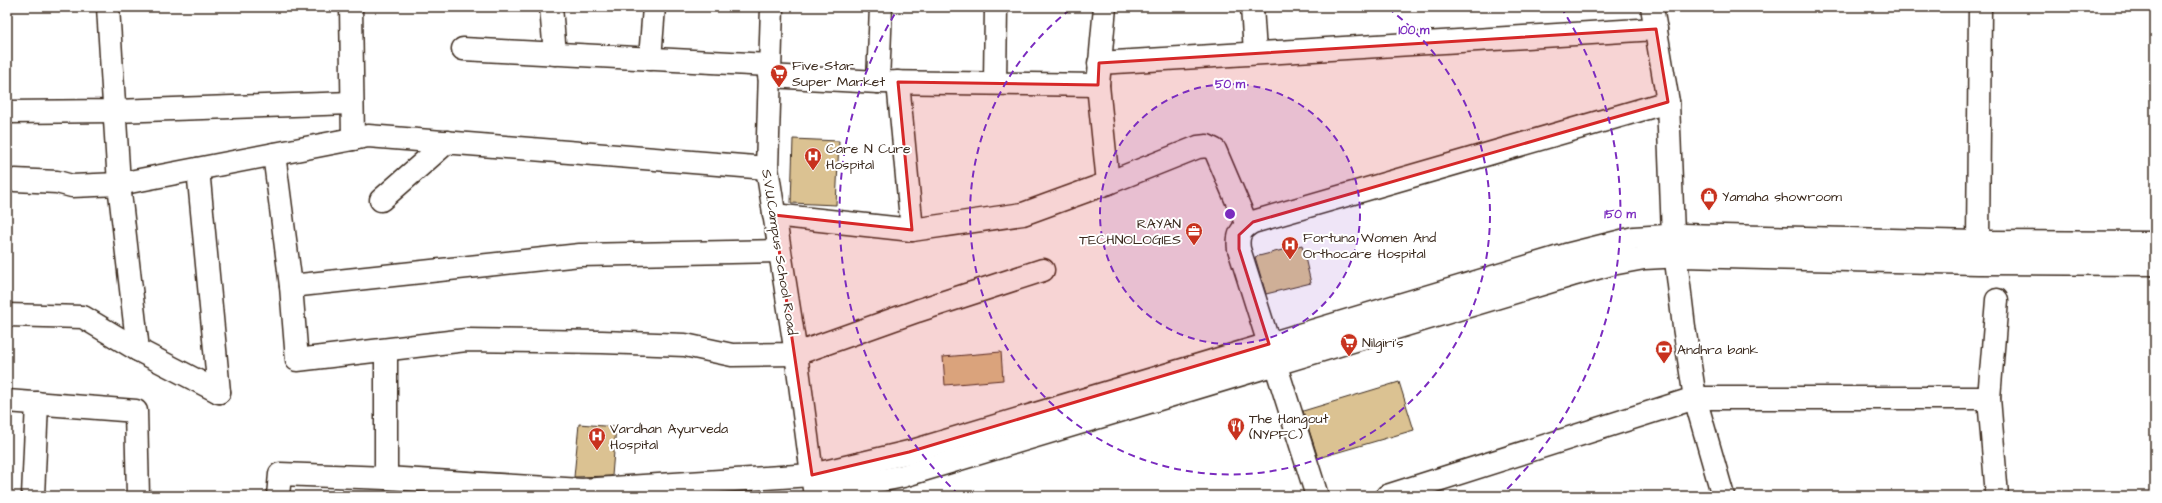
<svg xmlns="http://www.w3.org/2000/svg" width="2162" height="503" font-family="'Architects Daughter',sans-serif">
<rect width="100%" height="100%" fill="#fff"/>
<filter id="ink" filterUnits="userSpaceOnUse"><feTurbulence type="fractalNoise" baseFrequency=".025" numOctaves="2"/><feDisplacementMap in="SourceGraphic" scale="8" xChannelSelector="R" yChannelSelector="G"/><feConvolveMatrix kernelMatrix="1 2 1 2 8 2 1 2 1" color-interpolation-filters="sRGB"/></filter>
<g filter="url(#ink)">
<g fill="#dbc292" stroke="#3b2a1e">
<polygon points="793,139 839,141 836,205 791,203"/>
<polygon points="1302,245 1311,283 1266,294 1255,257"/>
<polygon points="1001,352 1003,380 945,385 943,357"/>
<polygon points="1399,382 1414,430 1318,458 1303,411"/>
<polygon points="579,424 616,427 612,476 574,477"/>
</g>
<g fill="none" stroke-linecap="round" stroke-linejoin="round">
<g stroke="#3b2a1e" stroke-width="25">
<g id="minor">
<polyline points="108,7 119,184 368,136 767,168"/>
<polyline points="351,7 353,139"/>
<polyline points="551,7 555,54"/>
<polyline points="772,7 767,168 796,354 814,489"/>
<polyline points="1252,7 1255,52"/>
<polyline points="1652,7 1668,102 1673,235 1684,327 1695,398 1723,496"/>
<polyline points="463,49 769,65"/>
<polyline points="650,59 654,7"/>
<polyline points="1099,63 1656,29"/>
<polyline points="769,76 878,82 1098,85 1105,7"/>
<polyline points="878,82 881,7"/>
<polyline points="898,82 912,230"/>
<polyline points="995,82 996,7"/>
<polyline points="7,112 115,111 352,103"/>
<polyline points="274,154 291,286 297,360 466,340 602,342 685,345 732,355 796,354 917,311 1043,270"/>
<polyline points="198,169 219,392"/>
<polyline points="15,180 57,182 72,186 119,184 138,350"/>
<polyline points="1108,183 1198,147 1207,146 1215,150 1247,225"/>
<polyline points="381,200 447,142"/>
<polyline points="774,215 912,230 1023,214 1108,183 1098,85"/>
<polyline points="1978,242 1980,7"/>
<polyline points="291,286 580,255 779,251"/>
<polyline points="7,315 83,317 138,350 219,392"/>
<polyline points="386,351 386,478 582,490 812,475 909,452 1566,255 1634,238 1682,235 1978,242 2155,243"/>
<polyline points="7,401 136,411 138,496"/>
<polyline points="814,494 903,476 1572,275 1612,264 1644,258 1682,256 1978,263 2155,264"/>
<polyline points="33,496 37,403"/>
<polyline points="278,496 280,474 386,478"/>
<path d="M 1317,496 L 1239,249 C 1237,235 1241,228 1253,222 L 1668,102"/>
<polyline points="1387,496 1695,398 1989,398"/>
<polyline points="1997,496 1989,398 1997,300"/>
</g>
</g>
<use href="#minor" stroke="#fff" stroke-width="22"/>
</g>
</g>
<path fill="#d62828" fill-opacity="0.2" stroke="#d62828" stroke-width="3" stroke-linejoin="round" d="M 1656,29 L 1668,102 L 1253,222 L 1239,235 L 1239,249 L 1269,344 L 909,452 L 812,475 L 774,215 L 912,230 L 898,82 L 1098,85 L 1099,63 Z"/>
<circle cx="1230" cy="214" r="130" fill="#7b2cbf" fill-opacity=".12"/>
<g fill="none" stroke="#7b2cbf" stroke-width="2" stroke-dasharray="7 5">
<circle cx="1230" cy="214" r="130"/>
<path d="M1388 8A260 260 0 1 1 1072 8"/>
<path d="M959 495A390 390 0 0 1 899 7M1561 7A390 390 0 0 1 1501 495"/>
</g>
<defs>
<g id="supermarket-pin" transform="scale(0.9)"><path d="M0 17L-7.5 6A9.5 9.5 0 1 1 7.5 6Z" fill="#c8321e" stroke="#fff"/><path d="M-6-5.5h2.5l.6 2H6L4.5 2H-2.5L-4.4-4H-6ZM-1.5 3.2a1.3 1.3 0 1 0 .1 0ZM3 3.2a1.3 1.3 0 1 0 .1 0Z" fill="#fff"/></g>
<g id="hospital-pin" transform="scale(0.9)"><path d="M0 17L-7.5 6A9.5 9.5 0 1 1 7.5 6Z" fill="#c8321e" stroke="#fff"/><path d="M-5-5h3v3.5h4V-5h3V5h-3V1.5h-4V5h-3Z" fill="#fff"/></g>
<g id="shop-pin" transform="scale(0.9)"><path d="M0 17L-7.5 6A9.5 9.5 0 1 1 7.5 6Z" fill="#c8321e" stroke="#fff"/><path d="M-5-2.5h2.3a2.7 3.5 0 0 1 5.4 0H5L5.5 6h-11ZM-1.5-2.5h3a1.5 2.3 0 0 0-3 0Z" fill="#fff"/></g>
<g id="office-pin" transform="scale(0.9)"><path d="M0 17L-7.5 6A9.5 9.5 0 1 1 7.5 6Z" fill="#c8321e" stroke="#fff"/><path d="M-6-3h4V-5.5h4V-3h4V5H-6ZM-1-4.5V-3h2v-1.5ZM-6 0V1H6V0Z" fill="#fff"/></g>
<g id="bank-pin" transform="scale(0.9)"><path d="M0 17L-7.5 6A9.5 9.5 0 1 1 7.5 6Z" fill="#c8321e" stroke="#fff"/><path d="M-6-4H6V4H-6ZM0-2.3a2.3 2.3 0 1 0 0 4.6a2.3 2.3 0 1 0 0-4.6Z" fill="#fff"/></g>
<g id="restaurant-pin" transform="scale(0.9)"><path d="M0 17L-7.5 6A9.5 9.5 0 1 1 7.5 6Z" fill="#c8321e" stroke="#fff"/><path d="M-5-6h1v4h1v-4h1v4h1v-4h1v5L-1.5 .5V6h-2V.5L-5-1ZM5-6V6H3V1.5H1.5Q1.5-4 5-6Z" fill="#fff"/></g>
</defs>
<g fill-rule="evenodd">
<use href="#supermarket-pin" x="779" y="73"/>
<use href="#hospital-pin" x="813" y="156"/>
<use href="#shop-pin" x="1709" y="196"/>
<use href="#office-pin" x="1194" y="231"/>
<use href="#hospital-pin" x="1290" y="245"/>
<use href="#supermarket-pin" x="1349" y="342"/>
<use href="#bank-pin" x="1664" y="349"/>
<use href="#restaurant-pin" x="1236" y="426"/>
<use href="#hospital-pin" x="597" y="436"/>
</g>
<g text-anchor="middle" stroke-width="4" stroke-linejoin="round" paint-order="stroke">
<g font-size="14" fill="#3b2a1e" stroke="#fff" text-anchor="start">
<text x="792" y="70">Five Star<tspan x="792" dy="16">Super Market</tspan></text>
<text x="826" y="153">Care N Cure<tspan x="826" dy="16">Hospital</tspan></text>
<text x="1722" y="201">Yamaha showroom</text>
<text x="1181" y="228" text-anchor="end">RAYAN<tspan x="1181" dy="16">TECHNOLOGIES</tspan></text>
<text x="1303" y="242">Fortuna Women And<tspan x="1303" dy="16">Orthocare Hospital</tspan></text>
<text x="1362" y="347">Nilgiri's</text>
<text x="1677" y="354">Andhra bank</text>
<text x="1249" y="423">The Hangout<tspan x="1249" dy="16">(NYPFC)</tspan></text>
<text x="610" y="433">Vardhan Ayurveda<tspan x="610" dy="16">Hospital</tspan></text>
</g>
<g font-size="14" fill="#3b2a1e" stroke="#fff">
<text transform="translate(780 252) rotate(81)" y="5">S.V.U.Campus School Road</text>
</g>
</g>
<circle cx="1230" cy="214" r="6" fill="#7b2cbf" stroke="#fff" stroke-width="2"/>
<g font-size="12" text-anchor="middle" font-weight="bold" fill="#7b2cbf" stroke="#fff" stroke-width="4" stroke-linejoin="round" paint-order="stroke">
<text x="1414" y="34">100 m</text>
<text x="1230" y="88">50 m</text>
<text x="1620" y="218">150 m</text>
</g>
<rect width="2162" height="503" fill="none" stroke="#fff" stroke-width="24"/>
<rect x="12" y="12" width="2138" height="479" fill="none" stroke="#3b2a1e" stroke-width="1.5" filter="url(#ink)"/>
</svg>
